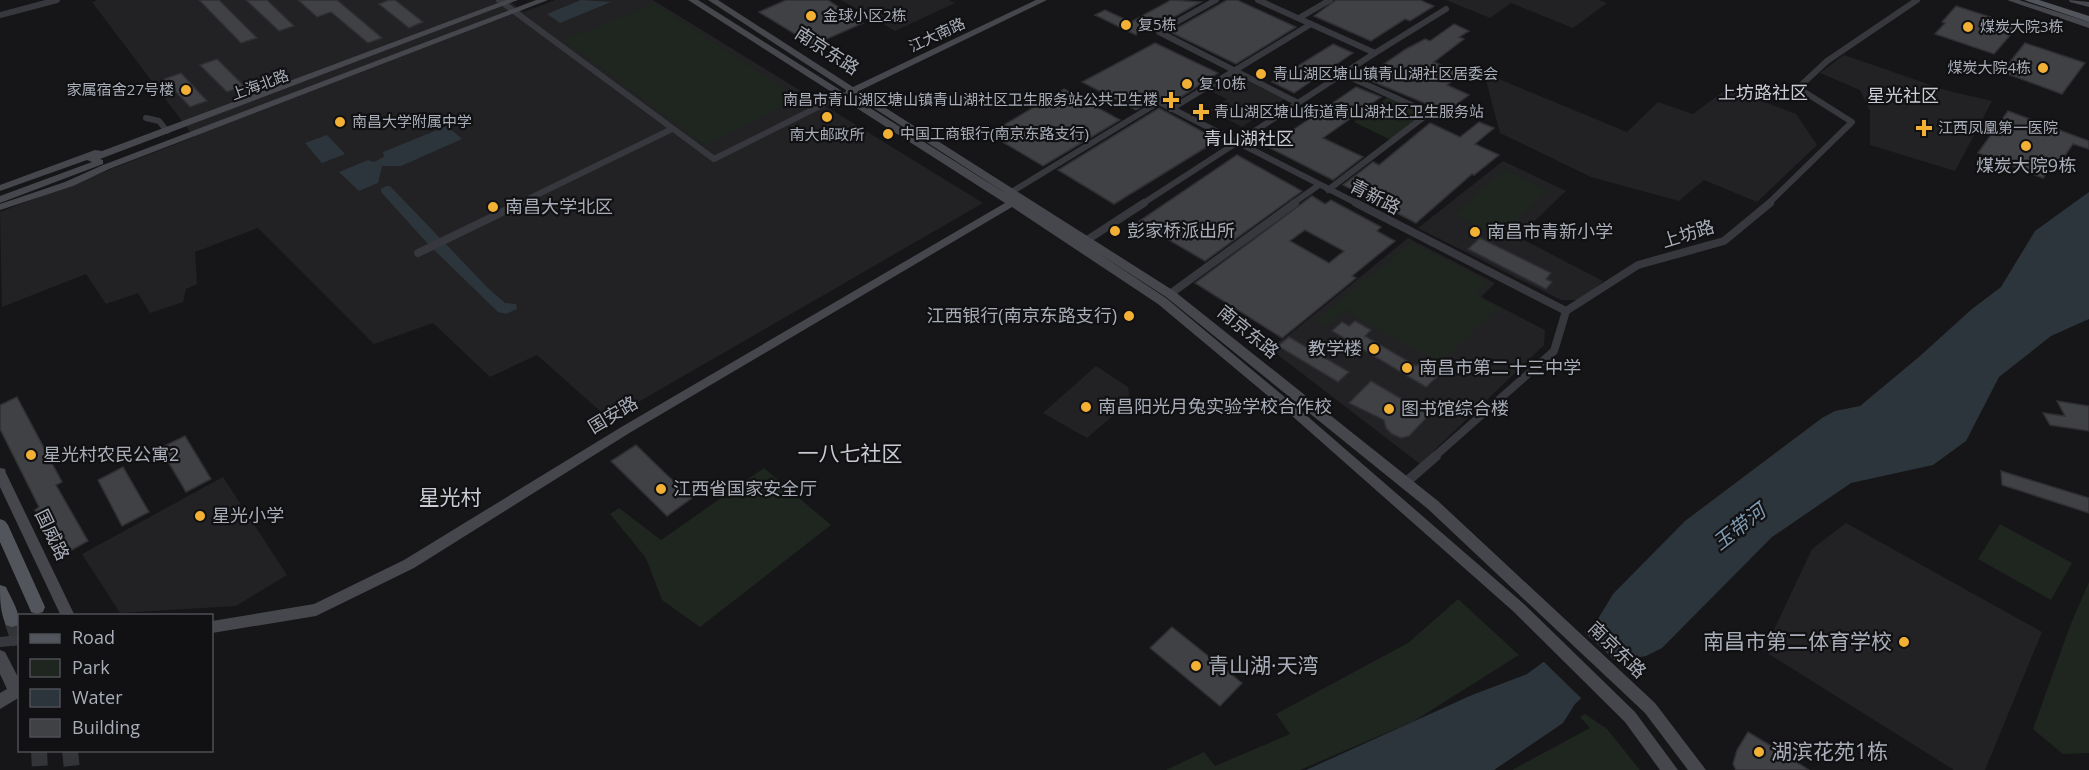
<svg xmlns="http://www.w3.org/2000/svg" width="2089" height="770" font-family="'Open Sans','Noto Sans SC',sans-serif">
<rect width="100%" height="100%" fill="#161618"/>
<g fill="#222225">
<polygon points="97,0 508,0 524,12 555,0 653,0 983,203 609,419 537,355 490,377 433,323 374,344 258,228 195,252 197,284 186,289 183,302 150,313 138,293 106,304 86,274 2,307 0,212 194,137 92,2"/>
<polygon points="841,0 949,0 955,3 895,31"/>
<polygon points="1446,0 1599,0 1607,3 1573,28 1511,3 1490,18"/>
<polygon points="1844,55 1945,90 1992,101 1955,171 1870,145 1870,111 1860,90 1820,73"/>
<polygon points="1231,73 1284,99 1242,127 1210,110 1227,99 1206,89"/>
<polygon points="1484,73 1627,132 1658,102 1693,114 1728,88 1796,114 1817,145 1757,202 1704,180 1679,201 1591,177 1500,133"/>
<polygon points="1503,161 1566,191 1518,237 1603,281 1589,295 1580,300 1561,300 1418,228"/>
<polygon points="1408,238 1495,283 1481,297 1545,330 1544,345 1420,464 1269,348 1289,335"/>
<polygon points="1096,366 1128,387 1130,401 1087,438 1043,413"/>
<polygon points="223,477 287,575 236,606 120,613 82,554"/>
<polygon points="1846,523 2042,632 1985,770 1954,770 1764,651 1812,549"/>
</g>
<g fill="#1e261f">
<polygon points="655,3 799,99 705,145 564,40"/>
<polygon points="1391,95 1429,113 1393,141 1354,122"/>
<polygon points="1504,169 1548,190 1510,227 1506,225 1495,235 1454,215"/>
<polygon points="1412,242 1487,282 1476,295 1499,308 1440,362 1355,317 1349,308 1326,327 1315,321"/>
<polygon points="764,468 831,525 700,627 662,600 646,558 610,514 619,508 661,540"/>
<polygon points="2000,524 2072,563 2051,600 1978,559"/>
<polygon points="2089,582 2089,753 2063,754 2033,729 2070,626"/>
<polygon points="1458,599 1519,655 1414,721 1300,770 1166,770 1204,752 1215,766 1290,734 1276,714 1408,643"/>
<polygon points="1585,714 1607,729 1640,770 1512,770 1590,728 1580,717"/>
</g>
<g fill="#2c353c">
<polygon points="581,0 611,2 560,23 547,14"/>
<polygon points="447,126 462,139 401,166 382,166 378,183 359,191 339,172 368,160 374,162 384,157 383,152"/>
<polygon points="327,135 345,154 322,163 305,143"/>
<polygon points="386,186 390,186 488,288 505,303 516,304 517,309 506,314 498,312 428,244 381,192 381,189"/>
<polygon points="2089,192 2089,319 2051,336 1999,377 1966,441 1933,465 1851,483 1772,537 1662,648 1646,656 1623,660 1575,704 1563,723 1494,770 1306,770 1472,695 1527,674 1595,624 1613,594 1685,521 1822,418 1835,411 1860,406 1920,356 1972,309 2001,287 2035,231"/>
</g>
<polygon fill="#161618" points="1582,630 1621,666 1583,700 1542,660"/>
<g fill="#404145" stroke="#303034" stroke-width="1.5" fill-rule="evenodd">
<polygon points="199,0 219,0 257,38 241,43"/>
<polygon points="246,0 267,0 294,26 279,31"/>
<polygon points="298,0 337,0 382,38 368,43 331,12 317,17"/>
<polygon points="389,0 395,0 423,22 409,28 379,4"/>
<polygon points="786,0 828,0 863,23 813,45 759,12"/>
<polygon points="1171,0 1201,2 1158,26 1144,19 1136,35 1095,15 1105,10 1131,22"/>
<polygon points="1227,0 1237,0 1296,27 1236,64 1170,32"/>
<polygon points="1336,0 1420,0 1434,6 1410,21 1405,19 1371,41 1314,16"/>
<polygon points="1956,6 2018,26 1994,54 1935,34 1945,23 1942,22"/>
<polygon points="1454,24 1469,31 1459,37 1464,39 1434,62 1462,74 1447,85 1469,95 1446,112 1369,80 1389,67 1384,64 1406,49 1425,39 1430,41"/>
<polygon points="1155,43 1218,73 1172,103 1158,97 1136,110 1082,82"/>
<polygon points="2025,43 2085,63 2062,94 2002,72"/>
<polygon points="1333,44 1353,53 1294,93 1272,82"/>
<polygon points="217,59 244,86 227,92 200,65"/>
<polygon points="181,73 207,101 190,107 164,79"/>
<polygon points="1356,87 1381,97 1323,138 1363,157 1333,180 1268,147"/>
<polygon points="1064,89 1120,120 1043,166 989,134"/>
<polygon points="1159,108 1218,140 1114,204 1058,170"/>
<polygon points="2008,111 2089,141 2089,149 2073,144 2059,164 2055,162 2043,178 1978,153"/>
<polygon points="1479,122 1494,128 1475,144 1499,155 1474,175 1472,174 1416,223 1343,185 1373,162 1379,165 1430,123 1460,137"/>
<polygon points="1237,155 1302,191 1205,261 1138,222"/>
<path d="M 1312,196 L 1325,204 L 1331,200 L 1381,227 L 1377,231 L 1395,241 L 1352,276 L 1356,278 L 1282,338 L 1195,283 ZM 1305,230 L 1344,251 L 1329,263 L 1290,241 Z"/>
<polygon points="1480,238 1551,273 1546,279 1552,282 1546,289 1468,249"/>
<polygon points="1355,321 1371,330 1365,336 1416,366 1422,361 1441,373 1426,387 1332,331 1342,322 1349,326"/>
<polygon points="1289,337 1349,372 1338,382 1278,346"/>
<polygon points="1371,381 1429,415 1409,436 1401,438 1392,434 1386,428 1384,420 1349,403"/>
<polygon points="17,397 62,482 56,485 88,541 61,556 35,510 39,507 0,429 0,405"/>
<polygon points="2057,401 2089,406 2089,431 2050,425 2043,413 2065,416"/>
<polygon points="185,436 211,479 186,492 160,448"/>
<polygon points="636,445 668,476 692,498 667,516 611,461"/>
<polygon points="123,467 149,512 122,526 98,480"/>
<polygon points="2001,471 2089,498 2089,513 2002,485"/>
<polygon points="1172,627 1242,683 1220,706 1150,648"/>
<polygon points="1748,732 1781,752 1809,770 1736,770 1733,764 1737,750"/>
</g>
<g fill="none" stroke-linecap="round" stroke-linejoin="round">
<g stroke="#333438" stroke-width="16" stroke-dasharray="16 8" stroke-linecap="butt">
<polyline points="12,620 20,644"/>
<polyline points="39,750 40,770"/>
<polyline points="70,750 72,770"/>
</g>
<g stroke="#37383d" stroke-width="6">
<polyline points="499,0 714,159 842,95"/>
<polyline points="1216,0 1159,32 1298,103"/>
<polyline points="0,15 57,0"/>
<polyline points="1299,18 1330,0"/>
<polyline points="1375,53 1446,9"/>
<polyline points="1171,109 1311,24"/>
<polyline points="146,118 159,121 167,131"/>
<polyline points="1328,190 1429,113 1343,74"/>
<polyline points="1005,196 1159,102 1358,204"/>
<polyline points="518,204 672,129"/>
<polyline points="1142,204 1375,53 1258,0"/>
<polyline points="1292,204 1319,185"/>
<polyline points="1768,204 1852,122 1798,88 1827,61 1917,0"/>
</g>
<g stroke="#37383d" stroke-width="8">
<polyline points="1356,203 1566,311"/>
<polyline points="1087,240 1144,203"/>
<polyline points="418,253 521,203"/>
<polyline points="1170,294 1295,203"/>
<polyline points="1434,457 1554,351 1566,311 1638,265 1724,241 1770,203"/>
</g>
<g stroke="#37383d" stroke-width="10">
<polyline points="1405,483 1436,456"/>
<polyline points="0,642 20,640"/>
</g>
<g fill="#45474d" fill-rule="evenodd">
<polygon points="506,0 518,0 100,159 103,160 103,164 0,203 0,196 92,162 87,160 0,191 0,185 95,150 102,151"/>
<polygon points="536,0 548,0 109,169 73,186 0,210 0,204 65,182 103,165"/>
<path d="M 688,0 L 698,0 L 845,93 L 846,90 L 708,0 L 718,0 L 853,87 L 1036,0 L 1047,0 L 859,91 L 1174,291 L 1438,501 L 1655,703 L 1706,770 L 1688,770 L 1645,713 L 1428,509 L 1166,297 L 1095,251 L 1166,298 L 1299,409 L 1524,604 L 1635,712 L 1678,770 L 1660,770 L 1625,722 L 1514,612 L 1291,415 L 1158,304 L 1012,207 L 631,432 L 414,568 L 316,616 L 212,633 L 212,621 L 314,604 L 404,560 L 623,426 L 1005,203 ZM 848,94 L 852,94 L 1013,198 Z"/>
<polygon points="2007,0 2019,0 2089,22 2089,28"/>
<polygon points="2069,0 2089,2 2089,7 2070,2"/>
<polygon points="0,468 5,469 6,473 75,616 61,616 0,487"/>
<polygon points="0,650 5,652 20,681 20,697 0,709 0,693 7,689 0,674"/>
</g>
<g fill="#53555c" fill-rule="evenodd">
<polygon points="2024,0 2039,0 2089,16 2089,22"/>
<polygon points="0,519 5,521 8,525 45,607 43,612 37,614 31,612 29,607 0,542"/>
<path d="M 0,585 L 6,587 C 10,597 22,614 18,625 L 12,627 L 6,625 C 0,611 0,600 0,585 Z"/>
</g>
</g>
<g fill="#f2b134" stroke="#111113" stroke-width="2">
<circle cx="811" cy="16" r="6"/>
<circle cx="1126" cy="25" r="6"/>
<circle cx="1968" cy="27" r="6"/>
<circle cx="2043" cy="68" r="6"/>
<circle cx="1261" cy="74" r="6"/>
<circle cx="1187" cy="84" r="6"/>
<circle cx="186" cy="90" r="6"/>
<path d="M1168 91h6v6h6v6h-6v6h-6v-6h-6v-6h6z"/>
<path d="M1198 103h6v6h6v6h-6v6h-6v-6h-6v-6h6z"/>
<circle cx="827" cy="117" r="6"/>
<circle cx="340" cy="122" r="6"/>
<path d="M1921 119h6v6h6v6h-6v6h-6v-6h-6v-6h6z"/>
<circle cx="888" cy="134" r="6"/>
<circle cx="2026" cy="146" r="6"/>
<circle cx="493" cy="207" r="6"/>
<circle cx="1115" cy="231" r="6"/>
<circle cx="1475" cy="232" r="6"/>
<circle cx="1129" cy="316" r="6"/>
<circle cx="1374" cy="349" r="6"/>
<circle cx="1407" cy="368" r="6"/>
<circle cx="1086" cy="407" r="6"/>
<circle cx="1389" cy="409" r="6"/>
<circle cx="31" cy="455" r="6"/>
<circle cx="661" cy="489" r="6"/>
<circle cx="200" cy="516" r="6"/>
<circle cx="1904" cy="642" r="6"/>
<circle cx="1196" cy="666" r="6"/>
<circle cx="1759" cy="752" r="6"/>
</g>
<g text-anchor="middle" stroke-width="4.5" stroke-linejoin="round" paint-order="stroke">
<g font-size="15" fill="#a8adb8" stroke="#111113" text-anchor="start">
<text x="823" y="21">金球小区2栋</text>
<text x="1138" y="30">复5栋</text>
<text x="1980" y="32">煤炭大院3栋</text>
<text x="2031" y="73" text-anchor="end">煤炭大院4栋</text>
<text x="1273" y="79">青山湖区塘山镇青山湖社区居委会</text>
<text x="1199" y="89">复10栋</text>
<text x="174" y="95" text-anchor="end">家属宿舍27号楼</text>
<text x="1158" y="105" text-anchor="end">南昌市青山湖区塘山镇青山湖社区卫生服务站公共卫生楼</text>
<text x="1214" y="117">青山湖区塘山街道青山湖社区卫生服务站</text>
<text x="352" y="127">南昌大学附属中学</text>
<text x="1938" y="133">江西凤凰第一医院</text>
<text x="900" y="139">中国工商银行(南京东路支行)</text>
<text x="827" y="140" text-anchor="middle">南大邮政所</text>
</g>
<g font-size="15" fill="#a8adb8" stroke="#111113">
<text transform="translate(937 35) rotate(-25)" y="5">江大南路</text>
<text transform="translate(260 85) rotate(-20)" y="5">上海北路</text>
</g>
<g font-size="18" fill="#a8adb8" stroke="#111113">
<text transform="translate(827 51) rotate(33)" y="6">南京东路</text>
<text transform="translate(1375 197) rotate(27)" y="6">青新路</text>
<text transform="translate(1688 234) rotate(-17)" y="6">上坊路</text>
<text transform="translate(1248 332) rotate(39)" y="6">南京东路</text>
<text transform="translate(613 415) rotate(-31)" y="6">国安路</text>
<text transform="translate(52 535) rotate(64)" y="6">国威路</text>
<text transform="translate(1617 650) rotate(44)" y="6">南京东路</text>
</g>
<g font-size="18" fill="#c9ccd4" stroke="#111113">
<text x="1763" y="99">上坊路社区</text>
<text x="1903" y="102">星光社区</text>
<text x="1249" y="145">青山湖社区</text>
</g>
<g font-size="18" fill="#a8adb8" stroke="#111113" text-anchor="start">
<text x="2026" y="172" text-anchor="middle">煤炭大院9栋</text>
<text x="505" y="213">南昌大学北区</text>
<text x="1127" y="237">彭家桥派出所</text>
<text x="1487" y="238">南昌市青新小学</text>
<text x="1117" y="322" text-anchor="end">江西银行(南京东路支行)</text>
<text x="1362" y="355" text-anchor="end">教学楼</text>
<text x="1419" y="374">南昌市第二十三中学</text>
<text x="1098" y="413">南昌阳光月兔实验学校合作校</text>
<text x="1401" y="415">图书馆综合楼</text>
<text x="43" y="461">星光村农民公寓2</text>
<text x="673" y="495">江西省国家安全厅</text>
<text x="212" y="522">星光小学</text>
</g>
<g font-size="20" font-style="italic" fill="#7f9bb3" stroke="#111113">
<text transform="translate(1739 527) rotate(-38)" y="7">玉带河</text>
</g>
<g font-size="21" fill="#c9ccd4" stroke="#111113">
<text x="850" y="461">一八七社区</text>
<text x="450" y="505">星光村</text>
</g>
<g font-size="21" fill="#a8adb8" stroke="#111113" text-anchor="start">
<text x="1892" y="649" text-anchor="end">南昌市第二体育学校</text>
<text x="1208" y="673">青山湖·天湾</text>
<text x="1771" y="759">湖滨花苑1栋</text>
</g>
</g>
<rect x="18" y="614" width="195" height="138" fill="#111113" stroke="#4d4f55" stroke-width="1.5"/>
<rect x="30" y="634" width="30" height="9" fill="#53555c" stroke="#4d4f55" stroke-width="1.5"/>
<text x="72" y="644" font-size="18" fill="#a8adb8">Road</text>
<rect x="30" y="659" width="30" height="18" fill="#1e261f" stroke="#4d4f55" stroke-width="1.5"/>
<text x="72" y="674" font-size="18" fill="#a8adb8">Park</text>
<rect x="30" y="689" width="30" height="18" fill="#2c353c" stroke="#4d4f55" stroke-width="1.5"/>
<text x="72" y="704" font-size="18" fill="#a8adb8">Water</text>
<rect x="30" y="719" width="30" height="18" fill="#404145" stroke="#4d4f55" stroke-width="1.5"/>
<text x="72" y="734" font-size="18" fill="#a8adb8">Building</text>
</svg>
